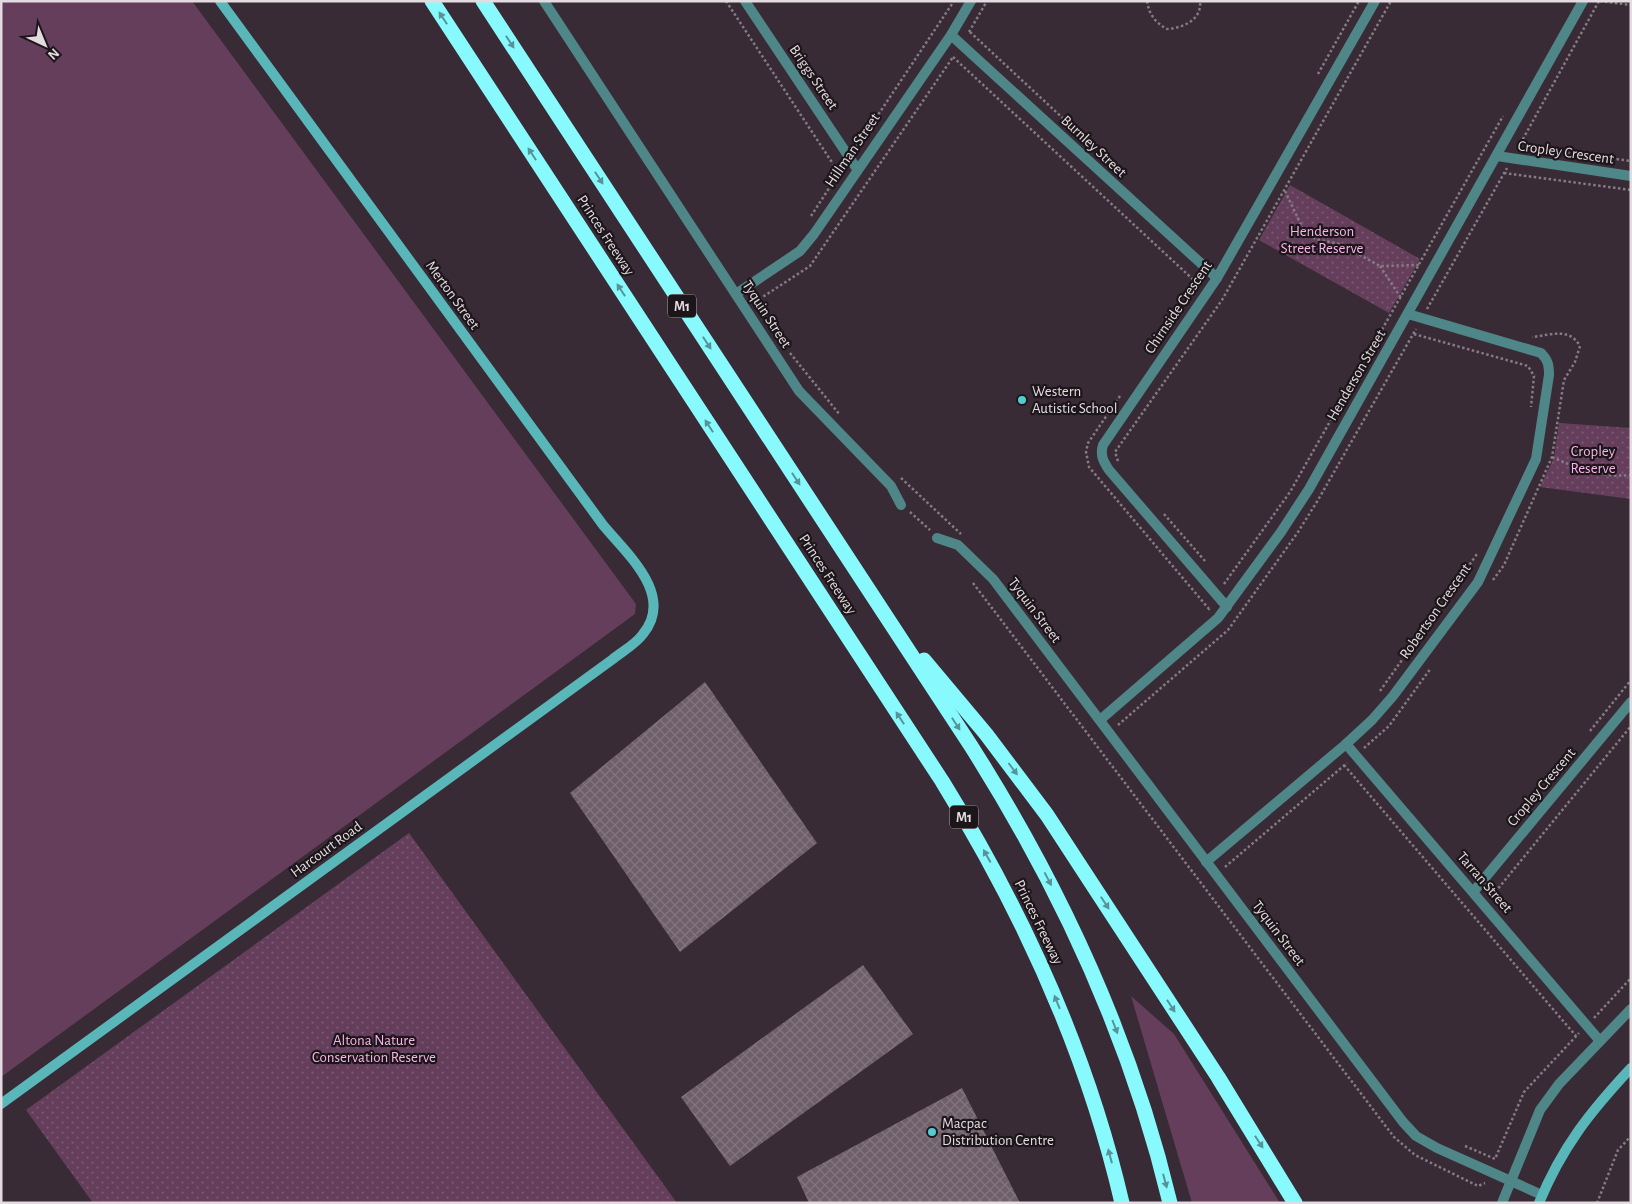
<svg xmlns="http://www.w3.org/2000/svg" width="1632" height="1204" font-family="'Alegreya Sans',sans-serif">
<defs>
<pattern id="park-dots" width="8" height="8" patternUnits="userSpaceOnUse" patternTransform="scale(1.25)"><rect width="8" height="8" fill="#653e5c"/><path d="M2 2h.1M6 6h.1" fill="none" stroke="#7b5973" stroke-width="1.8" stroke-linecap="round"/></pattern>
<pattern id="building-cross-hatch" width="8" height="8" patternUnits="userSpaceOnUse" patternTransform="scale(1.25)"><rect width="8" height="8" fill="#6f5f6a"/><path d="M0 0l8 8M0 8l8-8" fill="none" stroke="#83757f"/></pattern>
</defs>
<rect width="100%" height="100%" fill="#382b35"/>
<g fill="#653e5c">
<polygon points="1,1 192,1 636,604 635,614 1,1077"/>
<polygon points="1131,996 1174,1034 1280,1203 1192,1203"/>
</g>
<g fill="url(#park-dots)">
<polygon points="1290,185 1420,259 1389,313 1259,240"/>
<polygon points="1559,423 1631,428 1631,499 1540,487 1554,458"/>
<polygon points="409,833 677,1203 93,1203 26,1110"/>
</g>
<g fill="url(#building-cross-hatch)">
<polygon points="705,682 817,843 680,952 570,793"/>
<polygon points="863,965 913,1034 730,1166 681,1097"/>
<polygon points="962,1088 1020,1203 809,1203 797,1177"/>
</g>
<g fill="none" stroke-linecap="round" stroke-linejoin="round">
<g stroke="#867b83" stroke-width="2.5" stroke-dasharray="2.5 2.5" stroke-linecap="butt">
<polyline points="726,1 839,173 843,167"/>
<path d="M 1147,1 C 1149,15 1156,23 1167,29 C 1183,28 1202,20 1200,1"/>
<polyline points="1600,1 1631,5"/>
<polyline points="969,32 987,1"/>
<polyline points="970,32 1109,161"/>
<polyline points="953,57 1199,285"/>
<polyline points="1318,74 1359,1"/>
<polyline points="857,146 857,141 862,139 954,1"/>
<polyline points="1518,148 1599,1"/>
<polyline points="1562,152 1631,161"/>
<polyline points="1504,173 1631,190"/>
<polyline points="1285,191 1302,227 1315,239 1340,244 1380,266 1419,265"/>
<polyline points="811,216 839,173"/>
<polyline points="1380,266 1401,298"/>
<polyline points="755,302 810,266 953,57"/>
<polyline points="1427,309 1507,168"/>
<polyline points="1414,334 1528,366 1534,376 1531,407"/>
<polyline points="790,353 840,415"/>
<polyline points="1120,396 1088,443 1086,452 1089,467 1209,609 1210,607"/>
<path d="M 1552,457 C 1579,469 1601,478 1631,475"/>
<polyline points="1118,461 1115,452 1222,300 1391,1"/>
<polyline points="901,478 961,534"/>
<polyline points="910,512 930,530"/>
<polyline points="1164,514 1205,561"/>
<path d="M 1493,580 L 1504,565 L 1552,457 L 1564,380 L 1575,362 L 1580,346 C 1569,327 1551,335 1532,337"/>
<polyline points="973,583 1394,1137 1415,1155 1478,1186 1485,1183"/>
<polyline points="1224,584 1290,492 1503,116"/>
<polyline points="1380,691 1477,554"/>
<polyline points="1118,725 1228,630 1298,532 1318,500 1416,329"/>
<polyline points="1590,731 1631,680"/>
<polyline points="1364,748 1389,726 1431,668"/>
<polyline points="1344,765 1576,1036"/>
<polyline points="1225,867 1347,763"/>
<polyline points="1492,896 1631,726"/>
<polyline points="1594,1018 1631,978"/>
<polyline points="1465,1146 1495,1159 1524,1092 1579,1033"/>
<polyline points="1597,1203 1618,1150 1631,1136"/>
</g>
<g stroke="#4f8688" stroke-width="10">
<polyline points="544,1 799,391 891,486 901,505"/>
<polyline points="745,1 857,169"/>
<polyline points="951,35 1217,278"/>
<polyline points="1497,156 1631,176"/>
<polyline points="736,294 800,251 814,234 951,35 971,1"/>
<polyline points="937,538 958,545 993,579 1403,1122 1416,1136 1437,1148 1542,1195"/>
<path d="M 1227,607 L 1109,470 C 1103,461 1100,455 1103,445 L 1217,278 L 1375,1"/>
<polyline points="1100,720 1218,618 1281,532 1309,489 1583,1"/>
<polyline points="1346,744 1600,1041"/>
<path d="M 1206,862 L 1346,744 L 1372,720 L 1393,696 L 1478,582 L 1536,459 L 1549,375 C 1549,365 1548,360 1541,353 L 1408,314"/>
<polyline points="1474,891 1631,702"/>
<polyline points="1502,1203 1540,1110 1559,1084 1631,1009"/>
</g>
<g stroke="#59b7ba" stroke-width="10">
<path d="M 1,1104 L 613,659 C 623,651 636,644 643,634 C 675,595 627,554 603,525 L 220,1"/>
<path d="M 1539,1203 C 1562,1147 1590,1112 1631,1068"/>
</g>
<g stroke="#88fafe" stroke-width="15">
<path d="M 432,1 L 942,781 C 1023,912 1087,1052 1122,1203"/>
<path d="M 483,1 L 971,746 C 1061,888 1131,1039 1170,1203"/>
<polyline points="924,660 986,734 1047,815 1218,1077 1295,1203"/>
</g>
</g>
<defs><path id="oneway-solid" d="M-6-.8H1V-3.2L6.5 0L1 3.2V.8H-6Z" transform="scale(1.25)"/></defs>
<g fill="#579397">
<use href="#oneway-solid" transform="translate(443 18) rotate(-123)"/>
<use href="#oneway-solid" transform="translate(510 42) rotate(57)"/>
<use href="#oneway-solid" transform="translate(532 154) rotate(-123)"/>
<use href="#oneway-solid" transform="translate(599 178) rotate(57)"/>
<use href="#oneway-solid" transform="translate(621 290) rotate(-123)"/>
<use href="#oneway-solid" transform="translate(707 343) rotate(57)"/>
<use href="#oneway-solid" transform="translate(709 426) rotate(-123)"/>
<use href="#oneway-solid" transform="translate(796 479) rotate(57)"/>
<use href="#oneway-solid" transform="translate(900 718) rotate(-123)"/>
<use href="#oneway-solid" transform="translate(956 724) rotate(57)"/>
<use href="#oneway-solid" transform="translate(1013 769) rotate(53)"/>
<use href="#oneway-solid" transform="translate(987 856) rotate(-119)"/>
<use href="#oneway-solid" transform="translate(1048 879) rotate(62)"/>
<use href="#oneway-solid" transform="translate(1105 903) rotate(57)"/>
<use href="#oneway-solid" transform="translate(1057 1002) rotate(-112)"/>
<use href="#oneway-solid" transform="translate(1171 1006) rotate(57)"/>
<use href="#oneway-solid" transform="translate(1115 1027) rotate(69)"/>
<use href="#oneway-solid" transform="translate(1259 1142) rotate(57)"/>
<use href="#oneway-solid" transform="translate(1110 1156) rotate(-105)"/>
<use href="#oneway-solid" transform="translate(1165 1181) rotate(75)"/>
</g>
<g fill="#52ccd1" stroke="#1c161a" stroke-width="2">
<circle cx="1022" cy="400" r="5"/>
<circle cx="932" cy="1132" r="5"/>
</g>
<g text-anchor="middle" stroke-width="4.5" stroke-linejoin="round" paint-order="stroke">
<g fill="#1c161a" stroke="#a8a0a5" stroke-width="1">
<rect x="668" y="294.5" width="28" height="23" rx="4"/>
<rect x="950" y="805.5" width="28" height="23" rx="4"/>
</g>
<g font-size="14" font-weight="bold" fill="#e4dbe1">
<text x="682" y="311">M1</text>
<text x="964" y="822">M1</text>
</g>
<g font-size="15" fill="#e4dbe1" stroke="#1c161a">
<text transform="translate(814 77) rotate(56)" y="5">Briggs Street</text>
<text transform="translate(1094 146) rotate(43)" y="5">Burnley Street</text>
<text transform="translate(852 150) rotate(-56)" y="5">Hillman Street</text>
<text transform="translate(1566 152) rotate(8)" y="5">Cropley Crescent</text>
<text transform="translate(606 235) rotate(57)" y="5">Princes Freeway</text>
<text transform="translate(453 295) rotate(54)" y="5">Merton Street</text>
<text transform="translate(1178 307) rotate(-56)" y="5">Chirnside Crescent</text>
<text transform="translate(767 314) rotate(57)" y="5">Tyquin Street</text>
<text transform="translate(1356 375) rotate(-60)" y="5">Henderson Street</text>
<text transform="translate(828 574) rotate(57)" y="5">Princes Freeway</text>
<text transform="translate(1035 610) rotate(53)" y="5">Tyquin Street</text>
<text transform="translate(1435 611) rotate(-55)" y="5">Robertson Crescent</text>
<text transform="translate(1541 787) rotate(-50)" y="5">Cropley Crescent</text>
<text transform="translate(326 849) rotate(-36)" y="5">Harcourt Road</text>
<text transform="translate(1485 882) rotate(49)" y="5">Tarran Street</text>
<text transform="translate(1039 922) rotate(64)" y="5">Princes Freeway</text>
<text transform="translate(1279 933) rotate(53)" y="5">Tyquin Street</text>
</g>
<g font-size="15" fill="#f7b4e6" stroke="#1c161a">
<text x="1322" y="236">Henderson<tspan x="1322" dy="17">Street Reserve</tspan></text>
<text x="1593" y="456">Cropley<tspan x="1593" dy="17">Reserve</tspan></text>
<text x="374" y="1045">Altona Nature<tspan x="374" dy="17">Conservation Reserve</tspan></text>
</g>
<g font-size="15" fill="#e4dbe1" stroke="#1c161a" text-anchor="start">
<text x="1032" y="396">Western<tspan x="1032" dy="17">Autistic School</tspan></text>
<text x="942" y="1128">Macpac<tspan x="942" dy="17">Distribution Centre</tspan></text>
</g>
</g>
<rect width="1632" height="1204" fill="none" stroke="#e4dbe1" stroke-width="5"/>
<g transform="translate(45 45) rotate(136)" stroke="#1c161a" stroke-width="4" paint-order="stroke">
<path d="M0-4L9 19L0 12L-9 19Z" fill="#e4dbe1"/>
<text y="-8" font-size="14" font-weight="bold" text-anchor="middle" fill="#e4dbe1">N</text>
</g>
</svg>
